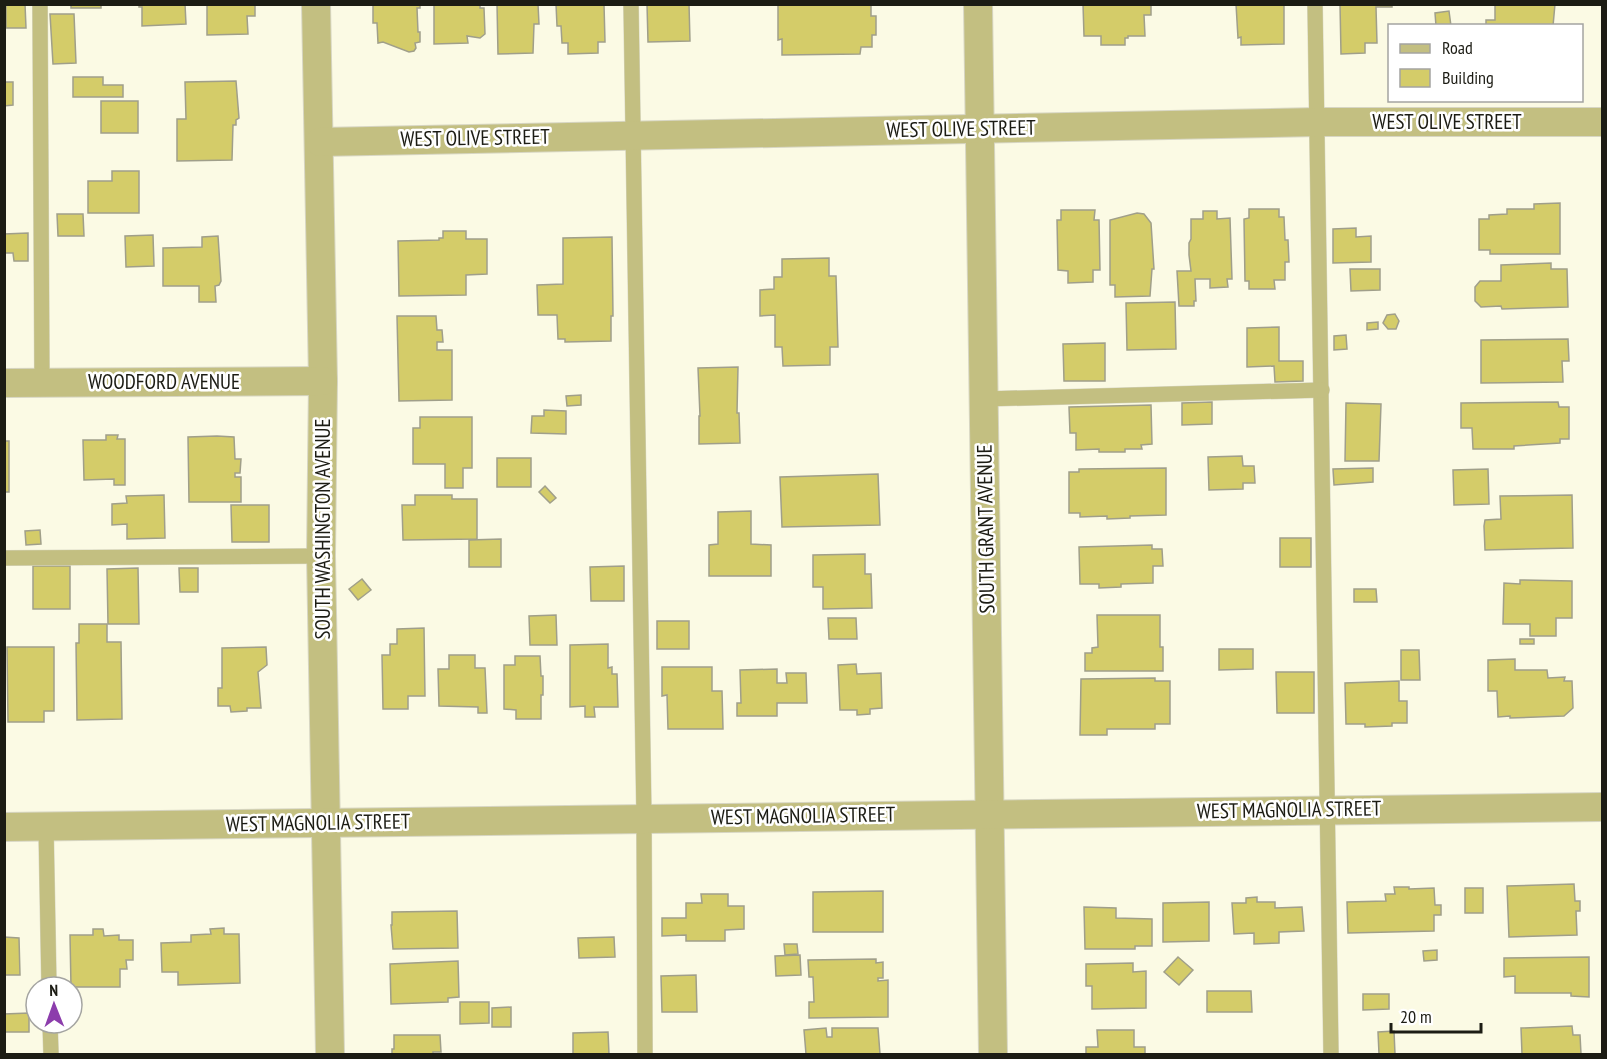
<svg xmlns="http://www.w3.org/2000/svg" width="1607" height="1059" font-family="'PT Sans Narrow',sans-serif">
<rect width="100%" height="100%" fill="#fbfae4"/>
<g fill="#d4cc69" stroke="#a09f8a" stroke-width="1.5">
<polygon points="6,4 25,4 26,28 6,28"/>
<rect x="71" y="4" width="30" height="4"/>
<polygon points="139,4 185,4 186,24 142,26 142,7 139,7"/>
<polygon points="207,4 255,4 255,16 247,16 248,34 207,35"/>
<polygon points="373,4 420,4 420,8 417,8 418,32 420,32 420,42 415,43 416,48 414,51 409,52 383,42 378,43 377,23 373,23"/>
<polygon points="434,4 480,4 480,8 484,8 485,34 480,38 467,36 468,43 434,44"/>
<polygon points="497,4 538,4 539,24 534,24 533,53 498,54"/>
<polygon points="556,4 604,4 605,42 598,42 598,53 568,54 568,43 562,43 561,26 557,26"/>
<polygon points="647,4 689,4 690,41 648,42"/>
<polygon points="778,4 871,4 871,16 876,16 876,35 872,35 872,47 861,47 860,54 782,55 782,39 778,40"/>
<polygon points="1083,4 1151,4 1151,15 1144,15 1145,36 1128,36 1128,38 1125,38 1125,45 1101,45 1101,36 1084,36"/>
<polygon points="1236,4 1284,4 1284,44 1241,45 1241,37 1238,38"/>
<polygon points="1340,4 1392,4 1392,7 1376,7 1377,43 1365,43 1365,53 1341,54"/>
<polygon points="1495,4 1555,4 1553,26 1486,26 1486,20 1495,20"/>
<polygon points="1449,11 1451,26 1436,26 1435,13"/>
<polygon points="50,14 74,14 76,63 53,64"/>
<polygon points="73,77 103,77 103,85 123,85 123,97 73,97"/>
<polygon points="236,81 239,118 236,120 236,125 233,125 232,160 177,161 177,119 186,119 185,82"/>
<polygon points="4,82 13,82 13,105 4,106"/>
<rect x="101" y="101" width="37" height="32"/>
<polygon points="112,171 139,171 139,213 88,213 88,181 112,181"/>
<polygon points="1560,203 1560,254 1490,254 1490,250 1479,250 1479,219 1489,219 1489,215 1507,214 1507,209 1534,209 1534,204"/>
<polygon points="1249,209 1279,209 1279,217 1284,217 1285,240 1288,240 1289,262 1285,262 1285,280 1274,280 1275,289 1249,289 1249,281 1245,281 1244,219 1249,218"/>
<polygon points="1061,210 1095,210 1094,220 1099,220 1100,270 1093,270 1093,282 1068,283 1068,271 1058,270 1057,220 1061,220"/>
<polygon points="1203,211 1217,211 1217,219 1230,218 1232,279 1227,279 1228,287 1210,288 1210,279 1195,279 1196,301 1194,301 1194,306 1179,306 1177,271 1191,271 1189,255 1189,243 1191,239 1191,219 1203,219"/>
<polygon points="1137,213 1144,214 1151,223 1154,269 1152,269 1150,296 1115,297 1115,285 1110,285 1110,220"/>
<polygon points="57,214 83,214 84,236 58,236"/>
<polygon points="1356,228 1356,237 1371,236 1371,262 1333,263 1333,229"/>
<polygon points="443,231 466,231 466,239 487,239 487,274 466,275 466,295 399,296 398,241 439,240 439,238 443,238"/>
<polygon points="28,233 28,261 14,261 13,253 4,253 4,234"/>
<polygon points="153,235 154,266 126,267 125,236"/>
<polygon points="218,236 221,281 219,285 215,286 216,302 199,302 199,286 163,286 163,248 202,247 202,237"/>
<polygon points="612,237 613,316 611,316 611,341 565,342 565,339 558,339 557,315 538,315 537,285 563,284 563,238"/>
<polygon points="829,258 829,276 836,276 838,347 830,347 830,365 783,366 782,347 775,347 775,315 760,316 760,290 774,289 774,277 782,277 782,259"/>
<polygon points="1551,263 1551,269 1567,269 1568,307 1502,309 1501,306 1481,307 1475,301 1475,287 1480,281 1501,281 1501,265"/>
<polygon points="1350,269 1380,269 1380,290 1351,291"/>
<polygon points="1175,302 1176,349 1127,350 1126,303"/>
<polygon points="1395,314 1399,321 1396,329 1388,329 1383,323 1387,315"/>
<polygon points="397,316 436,316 437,330 442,330 443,342 437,342 437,350 452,350 452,400 399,401"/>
<polygon points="1378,322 1378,329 1367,330 1367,323"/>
<polygon points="1279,327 1279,361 1303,361 1303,381 1275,382 1274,366 1247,367 1247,328"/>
<polygon points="1346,335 1347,349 1334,350 1334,336"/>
<polygon points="1568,339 1569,361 1562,361 1563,382 1481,383 1481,340"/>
<polygon points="1105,343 1105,381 1064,381 1063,344"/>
<polygon points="738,367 737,413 739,413 740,443 699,444 699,416 700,416 698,368"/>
<polygon points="581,395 581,405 567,406 566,396"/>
<polygon points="1212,402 1212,424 1182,425 1182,403"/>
<polygon points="1558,402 1559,407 1569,407 1569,439 1560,439 1560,443 1514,446 1514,449 1473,449 1472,428 1461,428 1461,403"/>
<polygon points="1346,403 1381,404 1379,461 1345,461"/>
<polygon points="1151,405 1152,444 1141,445 1142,449 1125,449 1125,452 1099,452 1099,449 1076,450 1076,433 1070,433 1069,407"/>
<polygon points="544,410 566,411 566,434 531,433 532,416 544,416"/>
<polygon points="420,417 472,417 472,468 463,468 463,488 445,488 445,464 413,464 413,428 420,428"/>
<polygon points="106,435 118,435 117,439 125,439 125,485 114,485 114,479 84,480 83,440 106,440"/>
<polygon points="217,436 234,437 235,459 241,459 240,473 235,473 235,477 241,477 241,502 189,502 188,437"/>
<rect x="4" y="441" width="5" height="51"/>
<polygon points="1242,456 1243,466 1254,466 1255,483 1243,483 1243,489 1209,490 1208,457"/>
<rect x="497" y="458" width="34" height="29"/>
<polygon points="1166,468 1166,515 1130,516 1130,518 1107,519 1107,516 1080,517 1080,513 1069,513 1069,472 1079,472 1079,469"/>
<polygon points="1373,468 1373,482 1334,485 1333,469"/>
<polygon points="1488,469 1489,504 1454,505 1453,470"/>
<polygon points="878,474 880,525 782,527 780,477"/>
<polygon points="545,486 556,498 550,503 539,492"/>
<polygon points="164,495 165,538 127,539 127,524 112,525 112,504 127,503 126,496"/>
<polygon points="415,495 452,495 452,499 477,499 477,539 403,540 402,505 415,505"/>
<polygon points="1572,495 1573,548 1485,550 1484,526 1485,520 1501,519 1500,496"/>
<polygon points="231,505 269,505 269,542 232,542"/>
<polygon points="751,511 751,544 771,545 771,576 709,576 709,545 718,544 718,512"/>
<polygon points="40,530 41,544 26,545 25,531"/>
<rect x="1280" y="538" width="31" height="29"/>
<polygon points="501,539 501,567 469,567 469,540"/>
<polygon points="1152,545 1152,549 1162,549 1163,566 1153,566 1153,583 1121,584 1121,587 1099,588 1099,584 1080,584 1079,547"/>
<polygon points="865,554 865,574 871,574 872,608 823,609 823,587 813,587 813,555"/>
<rect x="33" y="566" width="37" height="43"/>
<polygon points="624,566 624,601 591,601 590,567"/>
<polygon points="138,568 139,624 108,624 107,569"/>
<polygon points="179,568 198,568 198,592 180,592"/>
<polygon points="362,579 371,590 358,600 349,589"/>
<polygon points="1520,580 1572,581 1572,618 1556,618 1556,636 1530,636 1530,624 1503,624 1504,583 1520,584"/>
<polygon points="1354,589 1376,589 1377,602 1354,602"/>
<polygon points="556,615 557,645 530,645 529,616"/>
<polygon points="1097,615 1160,615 1160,647 1163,647 1163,671 1085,671 1085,653 1092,653 1092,648 1098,647"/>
<polygon points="828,618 856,618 857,639 829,639"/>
<rect x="657" y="621" width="32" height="28"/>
<polygon points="79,624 107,624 107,642 121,642 122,719 77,720 76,643 79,643"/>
<polygon points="424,628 425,696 408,696 408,709 383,709 382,655 390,655 390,644 397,644 397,629"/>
<rect x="1520" y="639" width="14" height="5"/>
<polygon points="608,644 608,668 612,667 612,674 617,674 618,707 594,707 595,717 585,717 585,706 570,707 570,645"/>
<polygon points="7,647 54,647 54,711 44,711 44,722 8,722"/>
<polygon points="266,647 267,665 258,672 261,708 247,708 247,711 231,712 230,706 218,706 218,688 222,688 222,648"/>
<polygon points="1219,649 1253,649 1253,669 1219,670"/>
<polygon points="1401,650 1419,650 1420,680 1401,680"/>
<polygon points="449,655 475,655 475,668 485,668 487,713 478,713 478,707 439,706 438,669 449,669"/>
<polygon points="515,656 540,656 541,676 543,676 543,695 541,695 541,719 516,719 516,710 504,709 504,665 515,665"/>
<polygon points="1515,659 1515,670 1547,670 1548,678 1565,677 1564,681 1572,681 1573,708 1564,716 1510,718 1510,716 1498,717 1497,691 1488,691 1488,660"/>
<polygon points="856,664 857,674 881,673 882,708 870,709 870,714 857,715 857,710 840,710 838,665"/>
<polygon points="662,667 712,667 712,691 722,691 723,729 668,729 667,695 662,696"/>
<polygon points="777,669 777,683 787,683 786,673 806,673 807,703 777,703 777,716 737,716 737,703 741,703 740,670"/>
<polygon points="1276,672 1314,672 1314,713 1277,713"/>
<polygon points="1155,678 1155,681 1170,681 1170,724 1155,724 1155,729 1107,729 1107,735 1080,735 1081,679"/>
<polygon points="1399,681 1399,701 1407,701 1407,723 1392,723 1392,726 1365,727 1365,724 1346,724 1345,683"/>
<polygon points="1574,884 1575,901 1580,901 1580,911 1576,911 1577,935 1509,937 1507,886"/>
<polygon points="1394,887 1409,887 1409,889 1434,888 1435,905 1441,905 1441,915 1434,915 1434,931 1348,933 1347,902 1386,901 1385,894 1395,894"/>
<rect x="1465" y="888" width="18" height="25"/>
<polygon points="883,891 883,932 813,932 813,892"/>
<polygon points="701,894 728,894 728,906 744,906 744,929 725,930 725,941 686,941 686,935 662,936 662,918 686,918 686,903 702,903"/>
<polygon points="1257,897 1257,902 1275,902 1275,908 1302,907 1304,931 1279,932 1279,943 1254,944 1254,933 1234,934 1232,903 1246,903 1246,898"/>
<polygon points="1209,902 1209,941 1163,942 1163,903"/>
<polygon points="1084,907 1116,908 1116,918 1152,919 1152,946 1135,946 1135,949 1085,949"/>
<polygon points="457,911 458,948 393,949 391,925 392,925 392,912"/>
<polygon points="224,928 224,934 239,934 240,983 178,985 178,972 162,972 161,943 191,942 191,935 211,934 210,929"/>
<polygon points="93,929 103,929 104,936 119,935 119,940 133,940 133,960 126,960 127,969 120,969 120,987 71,987 70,935 93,935"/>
<polygon points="4,937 19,938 20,975 4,975"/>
<polygon points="614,937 615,957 579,958 578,938"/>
<polygon points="784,944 797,944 798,954 785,955"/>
<polygon points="1437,950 1437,960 1424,961 1423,951"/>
<polygon points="800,955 801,975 776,976 775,956"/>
<polygon points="1178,957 1193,970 1179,985 1164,972"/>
<polygon points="1589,957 1589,997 1571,996 1571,993 1515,993 1515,976 1504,977 1504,958"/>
<polygon points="876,959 876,963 883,962 883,978 878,978 878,981 888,980 888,1017 809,1018 809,1002 814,1002 813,977 809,977 808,960"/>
<polygon points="458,961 459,997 448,998 448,1002 391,1004 390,964"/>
<polygon points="1133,963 1133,972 1146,971 1146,1008 1092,1009 1092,986 1086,986 1086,964"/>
<polygon points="696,975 697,1012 662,1012 661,976"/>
<polygon points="1207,991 1251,991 1252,1012 1207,1012"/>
<polygon points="1363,994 1389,994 1389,1009 1363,1010"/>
<polygon points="460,1002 489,1002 489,1023 460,1024"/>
<polygon points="511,1007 511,1027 492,1027 492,1008"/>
<polygon points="29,1013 29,1032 4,1032 4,1014"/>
<polygon points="1572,1026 1573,1035 1580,1035 1581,1054 1522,1054 1521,1028"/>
<polygon points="826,1028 827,1037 832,1037 832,1028 878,1028 880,1054 806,1054 804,1030"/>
<polygon points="1097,1030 1134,1030 1134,1047 1145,1047 1145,1054 1086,1054 1086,1047 1098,1047"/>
<polygon points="1394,1031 1395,1054 1379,1054 1378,1032"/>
<polygon points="608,1032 609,1054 573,1054 573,1033"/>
<polygon points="394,1035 440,1035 441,1052 433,1052 433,1054 392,1054 392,1049 394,1049"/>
</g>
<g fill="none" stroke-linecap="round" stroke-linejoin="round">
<g stroke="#d7d6c3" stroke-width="16">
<g id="service">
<polyline points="40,4 42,383"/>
<polyline points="631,4 644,818 645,1054"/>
<polyline points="1315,4 1331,1054"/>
<polyline points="984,399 1322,390"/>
<polyline points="4,558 321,556"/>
<polyline points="46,826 49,987"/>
<polyline points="50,1023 51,1054"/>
</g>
</g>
<g stroke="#d7d6c3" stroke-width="30">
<g id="minor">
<polyline points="316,4 323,381 321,556 330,1054"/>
<polyline points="978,4 993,1054"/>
<polyline points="320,142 1317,122 1602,122"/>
<polyline points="4,383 323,381"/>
<polyline points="4,827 1602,807"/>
</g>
</g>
<use href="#service" stroke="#c3bf81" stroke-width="15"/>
<use href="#minor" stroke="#c3bf81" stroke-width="28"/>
</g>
<g text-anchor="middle" stroke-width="5" stroke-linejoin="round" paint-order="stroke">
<g font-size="21" fill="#1c1c14" stroke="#fff">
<text x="1447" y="129">WEST OLIVE STREET</text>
<text transform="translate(961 129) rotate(-1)" y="7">WEST OLIVE STREET</text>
<text transform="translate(475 138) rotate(-1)" y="7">WEST OLIVE STREET</text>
<text x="164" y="389">WOODFORD AVENUE</text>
<text transform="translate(323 529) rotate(-90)" y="7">SOUTH WASHINGTON AVENUE</text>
<text transform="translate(986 529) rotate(-91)" y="7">SOUTH GRANT AVENUE</text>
<text transform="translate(1289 810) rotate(-1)" y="7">WEST MAGNOLIA STREET</text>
<text transform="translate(803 816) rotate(-1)" y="7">WEST MAGNOLIA STREET</text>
<text transform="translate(318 823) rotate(-1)" y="7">WEST MAGNOLIA STREET</text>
</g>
</g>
<rect width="1607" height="1059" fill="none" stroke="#1c1c14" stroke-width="12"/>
<rect x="1388" y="24" width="195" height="78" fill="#ffffff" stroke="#a4a4a1" stroke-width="1.5"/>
<rect x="1400" y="44" width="30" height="9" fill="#c3bf81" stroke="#a4a4a1" stroke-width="1.5"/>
<text x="1442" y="54" font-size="18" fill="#1c1c14">Road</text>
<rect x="1400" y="69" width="30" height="18" fill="#d4cc69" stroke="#a4a4a1" stroke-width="1.5"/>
<text x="1442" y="84" font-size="18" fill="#1c1c14">Building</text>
<g transform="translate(54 1005) rotate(359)"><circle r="28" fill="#ffffff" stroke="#a4a4a1" stroke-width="1.5"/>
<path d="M0-4.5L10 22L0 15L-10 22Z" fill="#8c3dac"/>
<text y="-9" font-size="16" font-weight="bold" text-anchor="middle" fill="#1c1c14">N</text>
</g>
<path d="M1391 1023v9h90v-9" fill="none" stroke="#1c1c14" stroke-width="3"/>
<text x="1400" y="1023" font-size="18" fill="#1c1c14" stroke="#ffffff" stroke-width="4.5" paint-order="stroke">20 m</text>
</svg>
